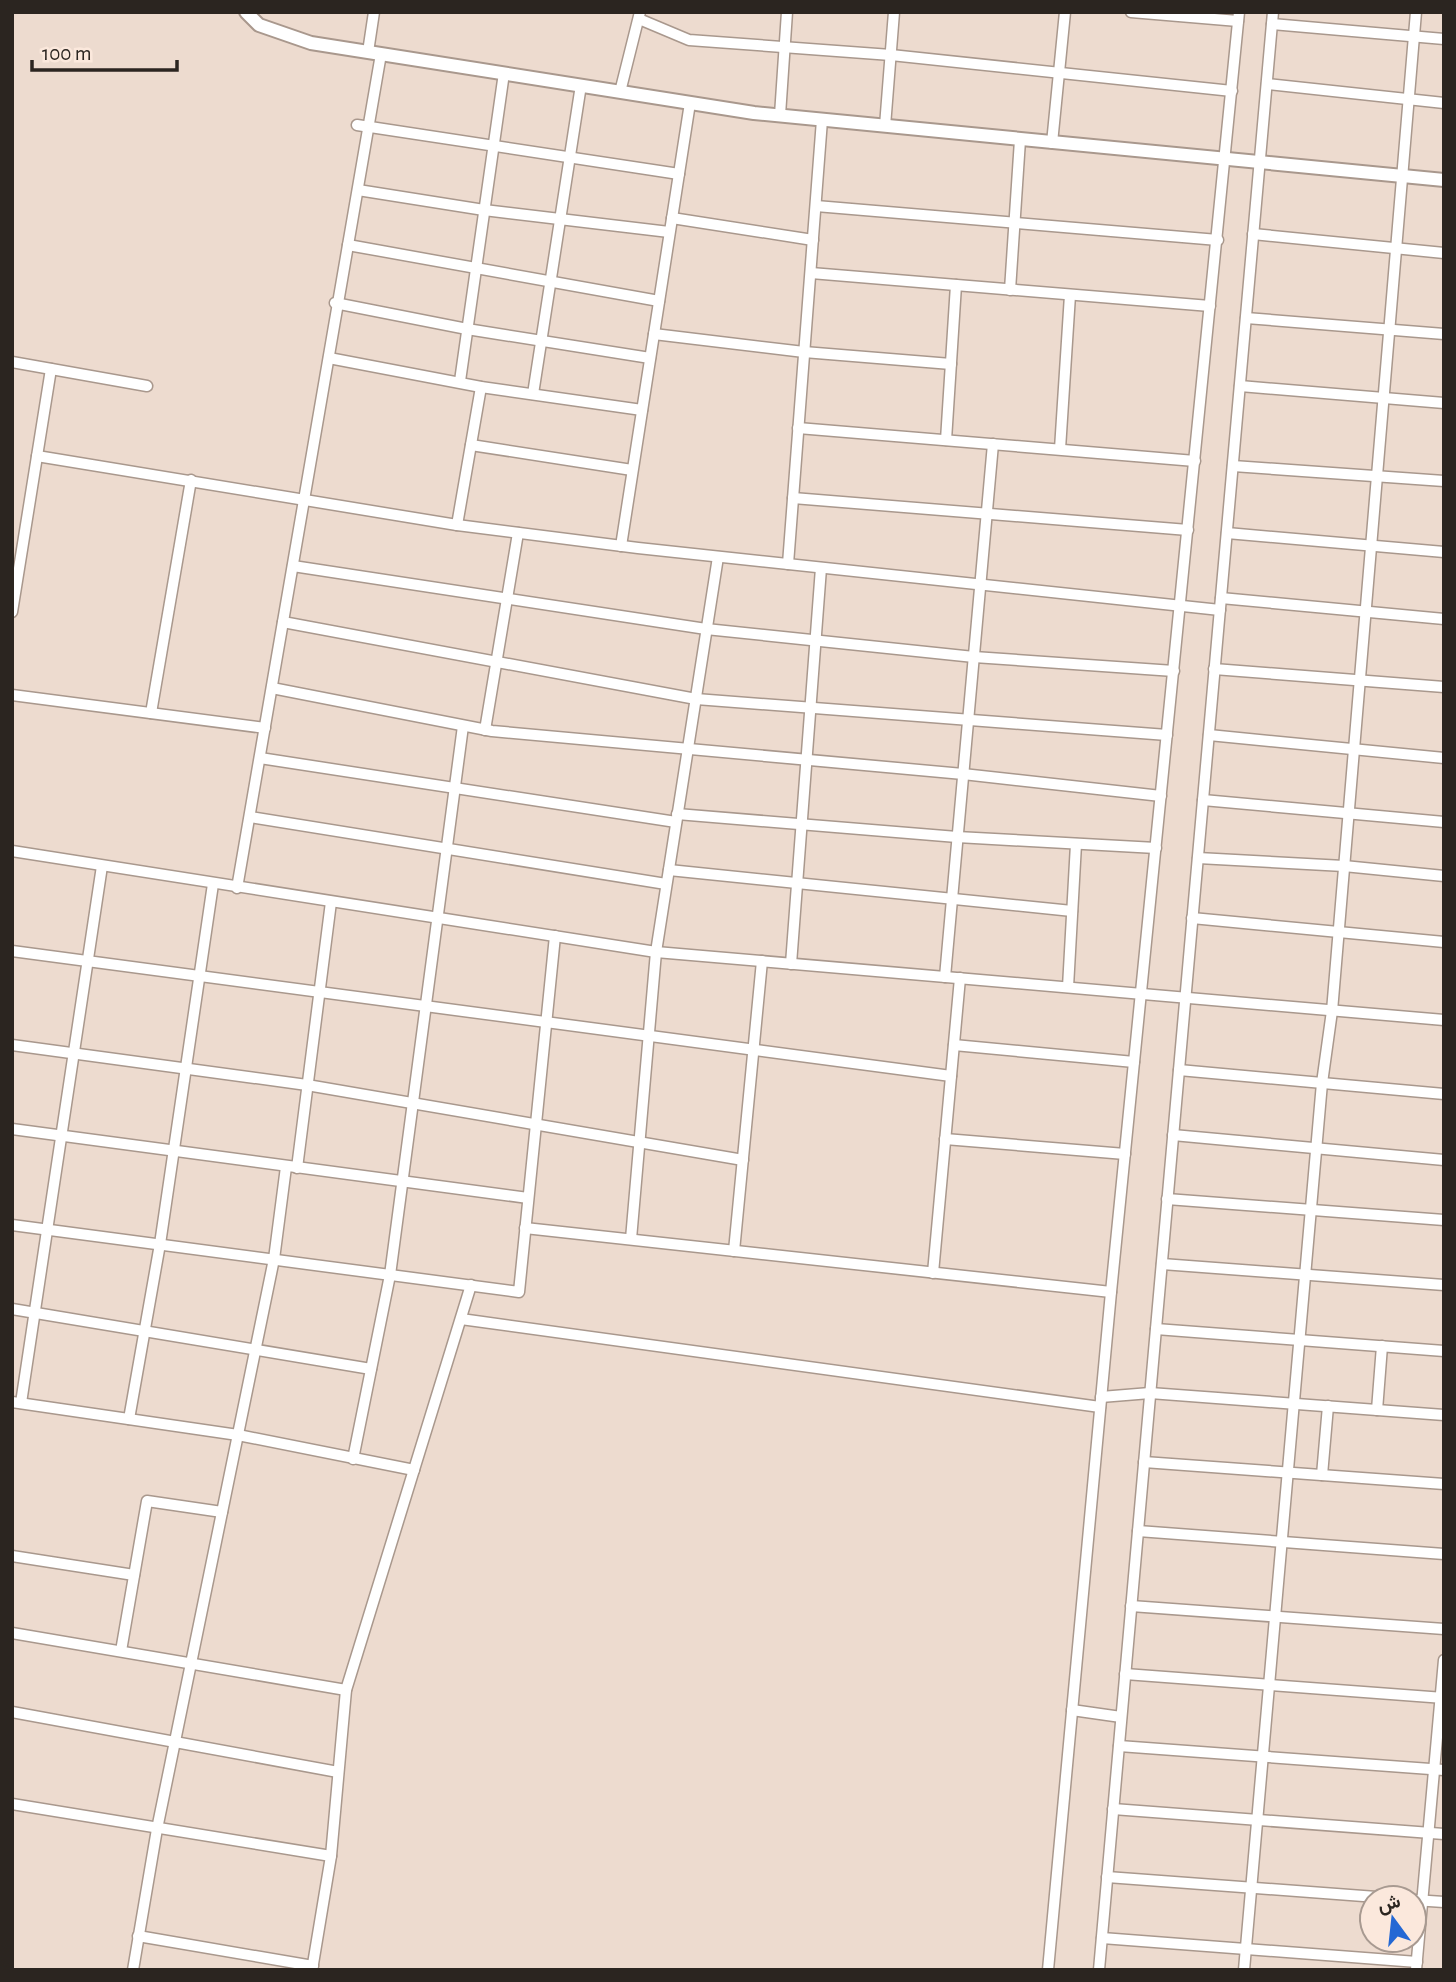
<svg xmlns="http://www.w3.org/2000/svg" width="1456" height="1982" font-family="'Alegreya Sans',Vazirmatn,sans-serif">
<rect width="100%" height="100%" fill="#eddbcf"/>
<g fill="none" stroke-linecap="round" stroke-linejoin="round">
<g stroke="#a9988d" stroke-width="13">
<g id="minor">
<polyline points="1131,12 1238,21"/>
<polyline points="639,19 689,40 891,55 1232,91"/>
<polyline points="1272,24 1444,39"/>
<polyline points="368,52 374,12"/>
<polyline points="1267,84 1444,103"/>
<polyline points="620,92 640,12"/>
<polyline points="780,115 787,12"/>
<polyline points="357,125 679,174"/>
<polyline points="885,126 894,12"/>
<polyline points="1052,143 1065,12"/>
<polyline points="358,190 484,210 669,232"/>
<polyline points="816,206 1218,240"/>
<polyline points="672,218 813,240"/>
<polyline points="1253,234 1444,253"/>
<polyline points="348,245 659,301"/>
<polyline points="811,273 1210,306"/>
<polyline points="1010,290 1020,140"/>
<polyline points="335,303 467,329 650,358"/>
<polyline points="1246,318 1444,334"/>
<polyline points="654,334 804,352 951,364"/>
<polyline points="329,358 481,387 642,410"/>
<polyline points="12,362 147,386"/>
<polyline points="460,381 504,73"/>
<polyline points="1240,386 1444,403"/>
<polyline points="533,394 581,85"/>
<polyline points="798,428 1195,461"/>
<polyline points="946,440 956,285"/>
<polyline points="471,445 632,470"/>
<polyline points="1060,449 1070,295"/>
<polyline points="37,456 457,525 638,548 1220,610"/>
<polyline points="1233,466 1444,481"/>
<polyline points="793,498 1188,530"/>
<polyline points="457,525 481,387"/>
<polyline points="1227,533 1444,552"/>
<polyline points="621,546 690,103"/>
<polyline points="788,564 822,120"/>
<polyline points="293,566 706,629 974,657 1174,671"/>
<polyline points="1221,598 1444,619"/>
<polyline points="12,612 51,369"/>
<polyline points="283,622 696,699 1167,735"/>
<polyline points="1214,669 1444,687"/>
<polyline points="272,688 492,731 963,774 1161,796"/>
<polyline points="12,695 265,728"/>
<polyline points="151,713 191,480"/>
<polyline points="485,730 518,533"/>
<polyline points="1209,735 1444,758"/>
<polyline points="260,758 676,822"/>
<polyline points="1203,800 1444,822"/>
<polyline points="677,814 957,837 1156,848"/>
<polyline points="250,817 666,884"/>
<polyline points="12,851 656,952 1444,1020"/>
<polyline points="1198,858 1344,866 1444,876"/>
<polyline points="669,870 1072,911"/>
<polyline points="237,888 381,54"/>
<polyline points="1192,918 1444,942"/>
<polyline points="12,951 951,1076"/>
<polyline points="791,964 821,568"/>
<polyline points="945,977 993,444"/>
<polyline points="1068,987 1076,844"/>
<polyline points="12,1045 307,1085 743,1160"/>
<polyline points="954,1045 1134,1062"/>
<polyline points="1179,1070 1444,1094"/>
<polyline points="12,1129 528,1198"/>
<polyline points="1173,1135 1444,1160"/>
<polyline points="945,1139 1125,1154"/>
<polyline points="297,1168 331,902"/>
<polyline points="1167,1199 1444,1220"/>
<polyline points="12,1225 519,1292 555,936"/>
<polyline points="525,1228 1111,1292"/>
<polyline points="631,1239 656,952 718,557"/>
<polyline points="734,1251 762,961"/>
<polyline points="1162,1264 1444,1285"/>
<polyline points="933,1273 960,978"/>
<polyline points="12,1309 371,1369"/>
<polyline points="461,1319 1100,1407"/>
<polyline points="1156,1329 1444,1351"/>
<polyline points="1101,1397 1150,1393 1444,1415"/>
<polyline points="12,1402 238,1435 414,1470"/>
<polyline points="21,1403 102,866"/>
<polyline points="1377,1410 1382,1346"/>
<polyline points="129,1419 160,1244 213,884"/>
<polyline points="353,1459 390,1275 463,726"/>
<polyline points="1144,1462 1444,1484"/>
<polyline points="1322,1475 1328,1406"/>
<polyline points="1138,1531 1444,1554"/>
<polyline points="12,1556 134,1575"/>
<polyline points="1131,1606 1444,1629"/>
<polyline points="12,1633 346,1690"/>
<polyline points="121,1651 147,1501 222,1512"/>
<polyline points="1125,1674 1444,1698"/>
<polyline points="1072,1710 1121,1717"/>
<polyline points="12,1712 338,1772"/>
<polyline points="1119,1746 1444,1770"/>
<polyline points="12,1804 331,1856"/>
<polyline points="1113,1809 1444,1834"/>
<polyline points="1107,1877 1390,1898"/>
<polyline points="1414,1900 1444,1902"/>
<polyline points="138,1936 313,1966"/>
<polyline points="1102,1938 1417,1962"/>
<polyline points="133,1970 157,1829 274,1259 286,1167"/>
<polyline points="312,1970 331,1856 346,1690 471,1285"/>
<polyline points="1048,1970 1111,1292 1239,12"/>
<polyline points="1099,1970 1273,12"/>
<polyline points="1244,1970 1322,1083 1332,1011 1416,12"/>
<polyline points="1416,1970 1444,1660"/>
</g>
</g>
<g stroke="#a9988d" stroke-width="16">
<polyline id="major" points="246,12 259,25 311,43 754,113 1444,180"/>
</g>
<use href="#minor" stroke="#fff" stroke-width="10"/>
<use href="#major" stroke="#fff" stroke-width="12"/>
</g>
<rect width="1456" height="1982" fill="none" stroke="#2b2520" stroke-width="28"/>
<g transform="translate(1393 1919) rotate(345)"><circle r="33" fill="#fbe8dc" stroke="#a89a91" stroke-width="2"/>
<path d="M0-5L12 26L0 18L-12 26Z" fill="#2468d4"/>
<text y="-10" font-size="19" font-weight="bold" text-anchor="middle" fill="#2b2520">ش</text>
</g>
<path d="M32 60v10h145v-10" fill="none" stroke="#2b2520" stroke-width="3.5"/>
<text x="42" y="60" font-size="21" fill="#2b2520" stroke="#fbe8dc" stroke-width="5" paint-order="stroke">100 m</text>
</svg>
